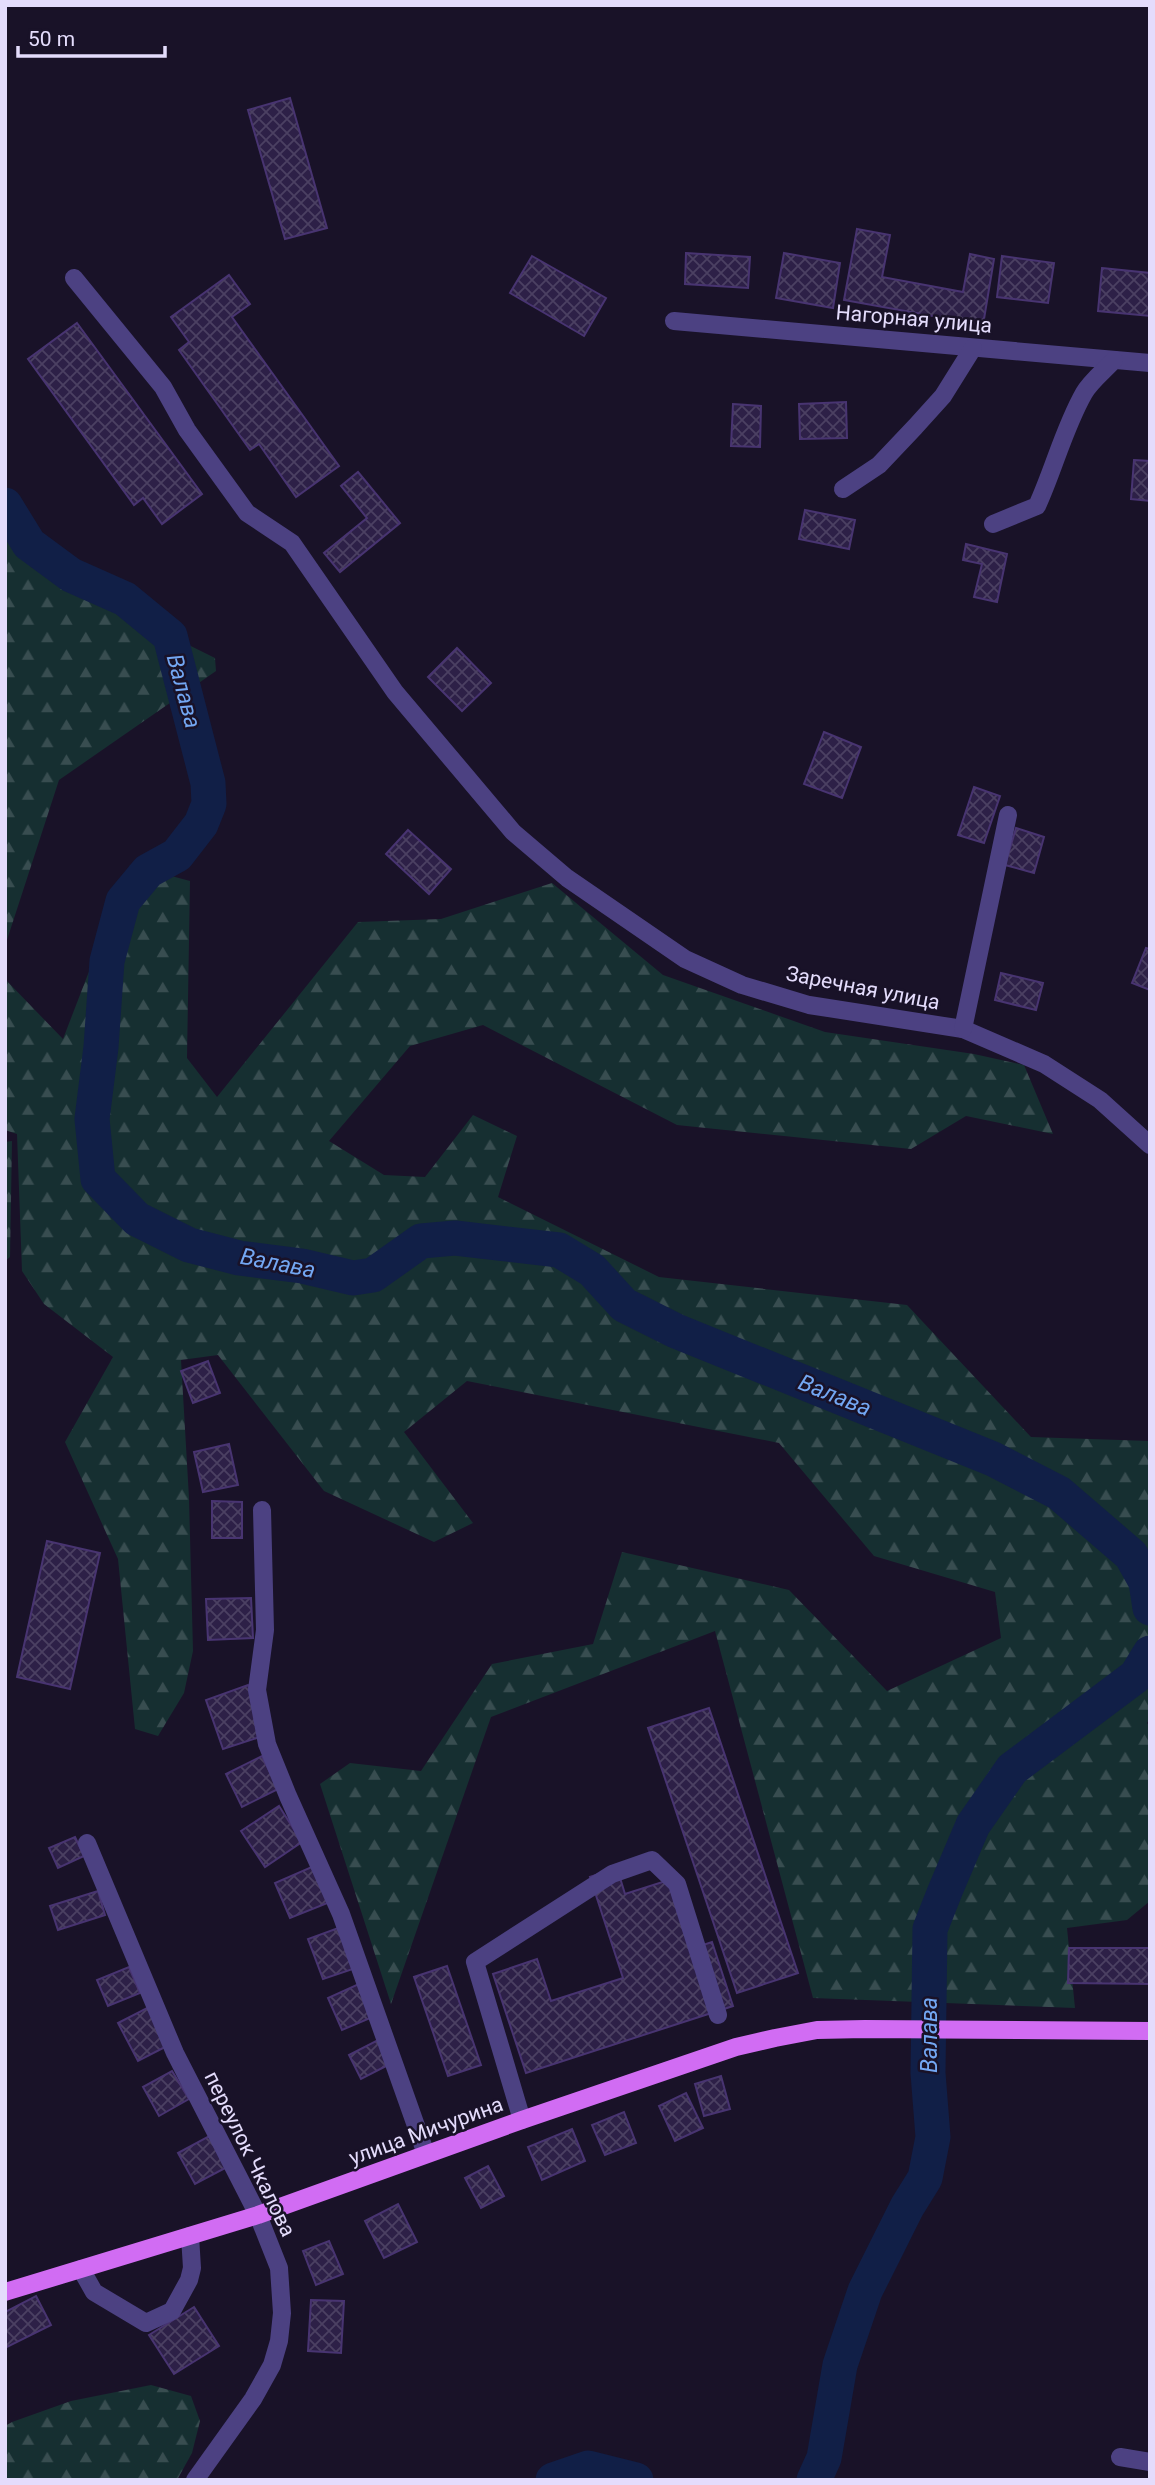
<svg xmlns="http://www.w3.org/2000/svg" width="1155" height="2485" font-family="Roboto,sans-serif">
<defs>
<pattern id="forest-firs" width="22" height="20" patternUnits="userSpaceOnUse" patternTransform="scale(1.75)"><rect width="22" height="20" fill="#162f31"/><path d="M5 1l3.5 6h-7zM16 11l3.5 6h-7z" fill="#384d50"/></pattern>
<pattern id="building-cross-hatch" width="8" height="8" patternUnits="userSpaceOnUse" patternTransform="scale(1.75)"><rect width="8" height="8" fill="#2d2047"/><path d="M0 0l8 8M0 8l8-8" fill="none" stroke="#4b4062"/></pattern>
</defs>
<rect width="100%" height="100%" fill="#191228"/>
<g fill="url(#forest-firs)">
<polygon points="5,529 31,567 215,658 216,671 59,780 5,946"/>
<polygon points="130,865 190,881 187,1058 217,1097 358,922 441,919 552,883 663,975 825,1032 974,1054 1024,1065 1053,1134 966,1116 911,1149 677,1125 483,1025 410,1046 329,1141 384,1175 425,1177 473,1115 517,1136 498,1197 659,1277 907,1305 1031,1437 1150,1441 1150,1718 1147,1723 1150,1727 1150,1901 1127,1920 1067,1928 1075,2008 813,1998 715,1631 491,1717 391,2004 320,1784 350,1763 421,1771 492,1664 593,1644 622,1552 789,1590 887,1691 1001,1638 995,1592 874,1556 779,1443 467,1381 404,1432 473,1523 434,1542 324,1491 218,1355 181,1360 189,1498 193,1651 184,1693 158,1736 135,1729 118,1559 65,1442 113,1357 44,1304 22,1271 17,1134 5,1130 5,979 63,1039"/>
<polygon points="12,1141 10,1257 5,1261 5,1142"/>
<polygon points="151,2385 191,2396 200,2421 192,2453 177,2480 5,2480 5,2426 12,2422 71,2401"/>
</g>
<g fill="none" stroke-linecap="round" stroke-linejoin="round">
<g stroke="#111f47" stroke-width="35">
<polyline points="5,505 29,544 71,575 125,599 170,636 208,783 209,804 201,824 177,855 148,871 123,901 107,961 101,1047 92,1119 98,1179 137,1219 189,1245 239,1258 302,1266 353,1278 373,1275 421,1241 455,1238 559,1250 592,1270 624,1305 676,1331 993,1459 1059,1493 1131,1555 1146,1582 1150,1608"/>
<polyline points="553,2480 588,2468 636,2480"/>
<polyline points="814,2480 824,2458 840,2365 865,2291 907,2207 925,2178 933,2137 928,2073 930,1929 945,1891 973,1825 1012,1769 1136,1676 1150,1653"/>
</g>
</g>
<g fill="url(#building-cross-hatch)" stroke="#483471" stroke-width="2">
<polygon points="290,98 327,228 285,239 248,110"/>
<polygon points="857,229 890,235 882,277 963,292 970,254 994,259 983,325 844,300"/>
<polygon points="686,253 750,257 748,288 685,284"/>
<polygon points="784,253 840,263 833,308 776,298"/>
<polygon points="532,256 606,298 584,336 510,293"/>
<polygon points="1002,256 1054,263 1048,303 997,297"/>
<polygon points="1102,268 1150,273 1150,316 1098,311"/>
<polygon points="229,275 250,304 232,317 339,466 296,497 259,444 250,450 179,350 189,342 171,317"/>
<polygon points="77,323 202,494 162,524 143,498 134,505 28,359"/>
<polygon points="846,402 847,438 800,439 799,404"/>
<polygon points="733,404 761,406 760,447 731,446"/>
<polygon points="1134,460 1150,461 1150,501 1131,499"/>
<polygon points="358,472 400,523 340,572 324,553 367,518 341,486"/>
<polygon points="805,510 855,520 849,549 799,539"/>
<polygon points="966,544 1007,554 997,602 974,597 982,564 963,560"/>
<polygon points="457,648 491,683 462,711 428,677"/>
<polygon points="824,732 861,747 842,798 804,784"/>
<polygon points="974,787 1000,796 984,843 958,835"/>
<polygon points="1016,828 1044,837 1034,873 1005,865"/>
<polygon points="408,830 451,869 429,894 386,854"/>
<polygon points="1146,948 1150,949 1150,990 1132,983"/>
<polygon points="1001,973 1043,983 1036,1010 995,1000"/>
<polygon points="208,1361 220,1393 193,1403 181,1371"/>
<polygon points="229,1444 238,1485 203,1492 194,1452"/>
<polygon points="212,1501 242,1502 242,1538 212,1538"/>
<polygon points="47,1541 100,1553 70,1689 17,1677"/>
<polygon points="251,1598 253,1638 208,1640 206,1599"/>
<polygon points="248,1685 266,1735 223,1749 206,1700"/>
<polygon points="709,1708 798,1973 737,1993 648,1728"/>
<polygon points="262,1756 278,1789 242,1807 226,1774"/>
<polygon points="279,1806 302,1842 265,1867 241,1831"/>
<polygon points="75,1837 84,1856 58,1868 49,1848"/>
<polygon points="314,1866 330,1902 290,1918 275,1883"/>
<polygon points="617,1868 625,1894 672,1879 694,1948 712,1942 733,2006 526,2073 493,1974 537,1959 551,2001 623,1978 590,1877"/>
<polygon points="98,1891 105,1915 58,1930 50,1906"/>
<polygon points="341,1927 356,1968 323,1979 308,1939"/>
<polygon points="1069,1948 1150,1948 1150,1984 1068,1983"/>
<polygon points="447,1966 481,2065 448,2076 414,1977"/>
<polygon points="129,1967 140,1993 108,2006 97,1980"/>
<polygon points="361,1983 375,2016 342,2030 328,1998"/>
<polygon points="149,2007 169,2045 138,2061 118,2023"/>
<polygon points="380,2039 392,2063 361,2079 349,2055"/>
<polygon points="172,2071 189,2099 159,2116 143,2087"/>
<polygon points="721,2076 730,2109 704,2116 695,2084"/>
<polygon points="686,2093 703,2128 675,2141 659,2106"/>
<polygon points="624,2112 636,2143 605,2155 592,2125"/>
<polygon points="572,2129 585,2161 542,2180 528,2147"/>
<polygon points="213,2134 229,2166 195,2184 178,2153"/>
<polygon points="488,2166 504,2196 481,2208 465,2178"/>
<polygon points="398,2204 417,2242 384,2258 365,2221"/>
<polygon points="329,2241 343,2274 316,2285 303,2251"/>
<polygon points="36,2296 51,2325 5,2348 5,2312"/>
<polygon points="311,2300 344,2301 341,2353 308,2351"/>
<polygon points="194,2307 219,2346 174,2374 149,2335"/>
</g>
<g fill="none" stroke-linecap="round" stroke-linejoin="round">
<g stroke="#4c4182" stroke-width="18">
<polyline points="74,278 163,387 187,430 247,513 292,543 395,692 513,832 567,878 685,959 742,985 809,1005 963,1029 1044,1064 1100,1100 1150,1145"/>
<polyline points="674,321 1150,363"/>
<polyline points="843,489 879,465 915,427 943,396 973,348"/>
<path d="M 993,524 L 1037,506 C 1054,469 1064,428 1084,393 C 1091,381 1104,371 1114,360"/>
<polyline points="963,1029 1008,815"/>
<polyline points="262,1510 265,1630 257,1690 267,1744 288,1796 341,1914 426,2154"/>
<polyline points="87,1843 175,2053 258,2215 279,2268 282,2313 279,2341 272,2365 253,2399 195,2480"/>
<polyline points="522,2120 475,1962 612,1874 652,1860 677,1884 718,2015"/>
<polyline points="81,2269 94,2292 146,2323 172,2311 189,2280 192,2268 190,2236"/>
<polyline points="1120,2457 1150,2462"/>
</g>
<polyline stroke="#d16cf3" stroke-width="18" points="5,2292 258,2215 522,2120 736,2047 775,2038 817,2030 865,2029 1150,2031"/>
</g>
<g text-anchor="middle" stroke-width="5" stroke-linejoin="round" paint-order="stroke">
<g font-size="21" fill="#e4dcfc" stroke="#191228">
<text transform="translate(914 319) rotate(5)" y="7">Нагорная улица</text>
<text transform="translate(863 988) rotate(11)" y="7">Заречная улица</text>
<text transform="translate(426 2131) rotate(-20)" y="7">улица Мичурина</text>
<text transform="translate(250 2154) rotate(64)" y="7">переулок Чкалова</text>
</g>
<g font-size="23" font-style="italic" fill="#73a7f3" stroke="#191228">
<text transform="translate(184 691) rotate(75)" y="8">Валава</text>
<text transform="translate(278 1263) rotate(11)" y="8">Валава</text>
<text transform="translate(835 1395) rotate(22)" y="8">Валава</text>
<text transform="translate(929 2035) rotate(-90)" y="8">Валава</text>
</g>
</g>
<rect width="1155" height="2485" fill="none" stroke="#e4dcfc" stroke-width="14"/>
<path d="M18 46v10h147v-10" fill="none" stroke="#e4dcfc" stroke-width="3.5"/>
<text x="28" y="46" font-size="21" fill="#e4dcfc" stroke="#191228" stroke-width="5" paint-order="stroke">50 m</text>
</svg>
